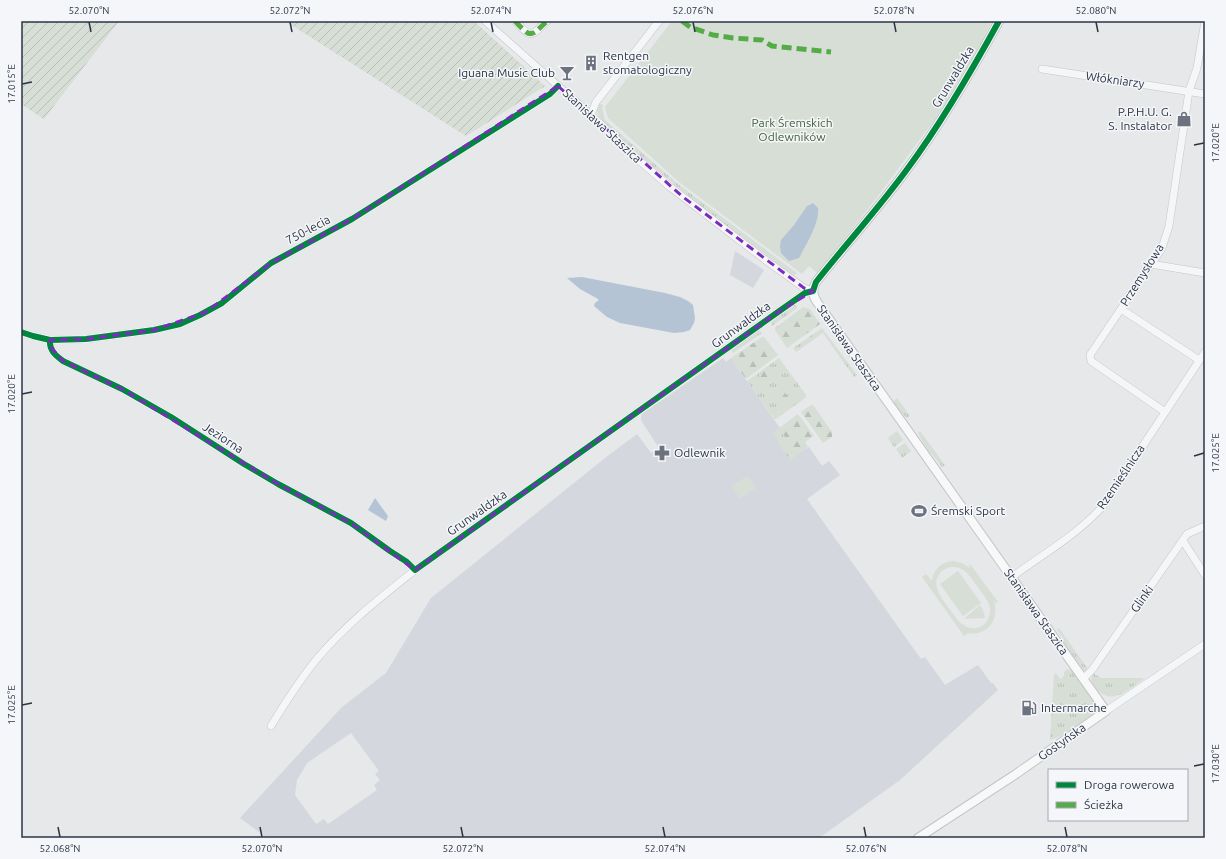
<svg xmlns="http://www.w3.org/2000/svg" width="1226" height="859" font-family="Ubuntu,sans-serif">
<defs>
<pattern id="grass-tufts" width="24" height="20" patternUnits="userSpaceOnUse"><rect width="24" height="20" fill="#d6ded6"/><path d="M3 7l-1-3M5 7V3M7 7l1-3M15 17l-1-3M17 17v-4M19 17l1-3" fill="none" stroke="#b8bfb9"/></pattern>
<pattern id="forest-firs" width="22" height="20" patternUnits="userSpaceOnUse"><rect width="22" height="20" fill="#d6ded6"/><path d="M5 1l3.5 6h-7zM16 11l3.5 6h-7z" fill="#b8bfb9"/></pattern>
<pattern id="garden-furrows" width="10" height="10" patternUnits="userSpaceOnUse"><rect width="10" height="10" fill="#d6ded6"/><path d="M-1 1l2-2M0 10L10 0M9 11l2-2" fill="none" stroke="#b8bfb9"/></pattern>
</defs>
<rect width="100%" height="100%" fill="#e6e8ea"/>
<g fill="#d4d7dd" fill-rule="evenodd">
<polygon points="735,251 764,270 753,288 730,275"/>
<path d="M 723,358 L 726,362 L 731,358 L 798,454 L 809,447 L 822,466 L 829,461 L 840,475 L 807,499 L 921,659 L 925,657 L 945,685 L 978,665 L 991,683 L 993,683 L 998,690 L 900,780 L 819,838 L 267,838 L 240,818 L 342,707 L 386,673 L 431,598 L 605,458 L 637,434 L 651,453 L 659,448 L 642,422 L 641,418 L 642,414 ZM 351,733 L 379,771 L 375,774 L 380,780 L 374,785 L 377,790 L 328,824 L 324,819 L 316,824 L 295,795 L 297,780 L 307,763 Z"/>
</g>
<g fill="url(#grass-tufts)">
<polygon points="599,103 603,106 602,107 605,120 678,184 797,273 794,276 704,209 639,155 600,119 597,110"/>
<polygon points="795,304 797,308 772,326 771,322 772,320"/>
<polygon points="822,328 857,375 854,377 823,333 796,352 793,348"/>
<polygon points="759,330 762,333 733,353 731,350"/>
<polygon points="779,358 806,395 805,398 776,419 774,419 747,381"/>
<polygon points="897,398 910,416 907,418 899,411 893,402"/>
<polygon points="779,428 798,455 790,460 779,445 780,444 774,434 775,431"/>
<polygon points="897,431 903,440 894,447 888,438"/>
<polygon points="920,431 945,465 942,467 932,454 929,453 918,433"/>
<polygon points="905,443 911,451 902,458 896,449"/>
<polygon points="1059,628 1088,669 1085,672 1062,640 1064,639 1057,630"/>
<path d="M 1067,669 L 1073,671 C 1078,678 1094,697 1096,704 C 1099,719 1062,736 1050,740 L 1054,675 L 1056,673 L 1060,679 L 1064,676 L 1064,672 Z"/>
<path d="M 1093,673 L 1101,678 L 1143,678 L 1144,679 C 1128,689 1111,708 1095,687 C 1091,681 1090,679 1093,673 Z"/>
</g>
<g fill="url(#forest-firs)">
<polygon points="803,307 810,309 820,324 787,348 775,330 775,328"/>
<polygon points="762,337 764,337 778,355 746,379 731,358"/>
<polygon points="768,368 774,376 764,383 759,375"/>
<polygon points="784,392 790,400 782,407 775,398"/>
<polygon points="811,405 813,405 832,432 832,437 823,443 801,412"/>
<polygon points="798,414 814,436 805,442 808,447 798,455 779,428"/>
</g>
<g fill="#d6ded6" fill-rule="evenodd">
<polygon points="672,21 992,21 979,47 935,119 875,200 817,273 809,266 802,274 679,182 608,118 605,107"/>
<polygon points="747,476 756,488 740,499 731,486"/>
<path d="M 953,561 L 962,563 L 970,568 L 969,565 L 970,564 L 998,602 L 996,603 L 994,601 C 995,605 996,610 995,614 C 994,627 980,636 968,633 L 964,636 L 922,577 L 926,574 L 932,581 C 933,570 941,562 953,561 ZM 955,567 C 966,568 971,578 977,586 C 984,596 995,606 988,619 C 986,624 982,627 976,628 C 971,629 966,627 962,624 C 957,621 954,615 950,610 C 943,599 929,585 941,572 C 945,568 949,567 955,567 Z"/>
<polygon points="958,571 981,603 963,616 940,584"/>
<polygon points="980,605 983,610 985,618 965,619 965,618"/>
</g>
<g fill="url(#garden-furrows)">
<polygon points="21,21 119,21 44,119 21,104"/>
<polygon points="285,21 474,21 545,86 466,136"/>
</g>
<g fill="#b4c4d5">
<path d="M 813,203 L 818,208 C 820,222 806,245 799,258 L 789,261 L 781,253 L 780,246 L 781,240 L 794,225 L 807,206 Z"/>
<polygon points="582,277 665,293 680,297 688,301 693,305 695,318 694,323 690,330 684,332 674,333 620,323 607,317 594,306 595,303 599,300 598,299 580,289 567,278"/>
<polygon points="375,498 388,516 386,521 368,510"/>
</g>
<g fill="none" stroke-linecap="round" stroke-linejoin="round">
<g stroke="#c4c6c8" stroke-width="8">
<g id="minor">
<polyline points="485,21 591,115 634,156 670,187 768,262 804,288 813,291"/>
<path d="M 515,21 C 532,39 530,37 547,21"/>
<polyline points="1042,69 1205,94"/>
<polyline points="591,115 596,102 659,21"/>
<polyline points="1151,264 1205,273"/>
<polyline points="1121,309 1199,360"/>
<polyline points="21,332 33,336 50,340 86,339 154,330 180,324 200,315 222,303 271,263 352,219 550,94 558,86"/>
<path d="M 50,340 C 49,350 55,355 63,361 L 122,389 L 171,417 L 244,464 L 278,484 L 351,523 L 390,551 L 407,562 L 415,570"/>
<polyline points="1165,412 1091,361 1090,355 1162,248 1169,226 1189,91 1197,68 1205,21"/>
<polyline points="1183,541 1205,575"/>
<path d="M 1012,577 C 1043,554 1077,535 1103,506 L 1205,352"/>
<polyline points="1083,679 1092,670 1187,534 1205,526"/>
<polyline points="1106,711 1205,644"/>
<path d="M 271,726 C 285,703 299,681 316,660 C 345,625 380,598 415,570 L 778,312 L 805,293 L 813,291"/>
</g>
</g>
<g stroke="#c2c5c8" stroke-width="10">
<path id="major" d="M 918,838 L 1016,774 L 1106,711 L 817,302 C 812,295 812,289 816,282 C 846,244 879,208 908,168 C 942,122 971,72 999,21"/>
</g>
<use href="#minor" stroke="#f5f6f7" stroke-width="7"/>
<use href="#major" stroke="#f8f8f8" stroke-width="8"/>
<g stroke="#54ac47" stroke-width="5" stroke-dasharray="10 5" stroke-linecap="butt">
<path d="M 515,21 C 532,39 530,37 547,21"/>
<polyline points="682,21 690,27 713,35 733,38 762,40 772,46 831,52"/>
</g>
<g stroke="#f4f6f9" stroke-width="8">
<g id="cycleway">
<polyline points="21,332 33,336 50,340 86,339 154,330 180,324 200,315 222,303 271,263 352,219 550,94 558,86"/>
<path d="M 50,340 C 49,350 55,355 63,361 L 122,389 L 171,417 L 244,464 L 278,484 L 351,523 L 390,551 L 407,562 L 415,570 L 778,312 L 805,293 L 813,291 L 816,282 C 846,244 879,208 908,168 C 942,122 971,72 999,21"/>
</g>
</g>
<use href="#cycleway" stroke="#00873e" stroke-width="6"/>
</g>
<path fill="none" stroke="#7b2cbf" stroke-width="3" stroke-dasharray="8 5" stroke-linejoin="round" d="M 558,86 L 683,197 L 804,288 L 813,291 L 778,312 L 415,570 L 351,523 L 278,484 L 122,389 L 63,361 L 49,345 L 50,340 L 86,339 L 154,330 L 206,312 L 271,263 L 352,219 Z"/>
<path fill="none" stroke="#2b3445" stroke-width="1.5" d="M 89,22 L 91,32M 290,22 L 292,32M 491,22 L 493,32M 693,22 L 695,32M 894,22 L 896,32M 1096,22 L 1098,32M 22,84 L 32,82M 1194,145 L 1204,143M 22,394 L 32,392M 1194,456 L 1204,453M 22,705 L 32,703M 1194,766 L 1204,764M 58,827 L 60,837M 260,827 L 262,837M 461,827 L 463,837M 663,827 L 665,837M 864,827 L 866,837M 1065,827 L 1067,837"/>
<defs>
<g id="building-bare" transform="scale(1.2)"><path d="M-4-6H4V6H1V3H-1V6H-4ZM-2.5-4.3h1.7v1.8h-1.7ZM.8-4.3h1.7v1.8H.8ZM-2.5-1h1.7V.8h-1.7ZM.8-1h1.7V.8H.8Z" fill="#6c737f" stroke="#f4f6f9" stroke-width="2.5" paint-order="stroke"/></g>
<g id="bar-bare" transform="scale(1.2)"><path d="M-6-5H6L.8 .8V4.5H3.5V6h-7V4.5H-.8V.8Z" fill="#6c737f" stroke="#f4f6f9" stroke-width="2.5" paint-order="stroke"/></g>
<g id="shop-bare" transform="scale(1.2)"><path d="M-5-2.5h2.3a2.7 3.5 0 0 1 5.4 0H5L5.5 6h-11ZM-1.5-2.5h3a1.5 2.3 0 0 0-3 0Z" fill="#6c737f" stroke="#f4f6f9" stroke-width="2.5" paint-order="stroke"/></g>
<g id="pharmacy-bare" transform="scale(1.2)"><path d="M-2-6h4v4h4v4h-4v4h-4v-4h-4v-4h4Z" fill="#6c737f" stroke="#f4f6f9" stroke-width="2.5" paint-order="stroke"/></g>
<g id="stadium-bare" transform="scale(1.2)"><path d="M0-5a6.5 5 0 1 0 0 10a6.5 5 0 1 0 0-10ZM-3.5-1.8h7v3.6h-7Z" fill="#6c737f" stroke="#f4f6f9" stroke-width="2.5" paint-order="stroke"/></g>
<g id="fuel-bare" transform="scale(1.2)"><path d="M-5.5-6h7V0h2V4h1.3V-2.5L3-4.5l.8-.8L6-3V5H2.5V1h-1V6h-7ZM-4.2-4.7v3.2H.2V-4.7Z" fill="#6c737f" stroke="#f4f6f9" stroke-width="2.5" paint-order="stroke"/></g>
</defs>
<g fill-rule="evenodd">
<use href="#building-bare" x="591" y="63"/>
<use href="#bar-bare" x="567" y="73"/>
<use href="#shop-bare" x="1184" y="119"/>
<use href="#pharmacy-bare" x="662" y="453"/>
<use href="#stadium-bare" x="919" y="511"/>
<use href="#fuel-bare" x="1029" y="708"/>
</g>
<g text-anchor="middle" stroke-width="3" stroke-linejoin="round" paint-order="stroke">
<g font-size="12" fill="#2b3445" stroke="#f4f6f9" text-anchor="start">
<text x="603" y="60">Rentgen<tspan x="603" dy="14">stomatologiczny</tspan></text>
<text x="555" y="77" text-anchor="end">Iguana Music Club</text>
<text x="1172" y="116" text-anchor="end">P.P.H.U. G.<tspan x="1172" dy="14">S. Instalator</tspan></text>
<text x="674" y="457">Odlewnik</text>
<text x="931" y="515">Śremski Sport</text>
<text x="1041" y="712">Intermarche</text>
</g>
<g font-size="12" fill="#2b3445" stroke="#f4f6f9">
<text transform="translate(953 77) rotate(-59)" y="4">Grunwaldzka</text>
<text transform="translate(1115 80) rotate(8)" y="4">Włókniarzy</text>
<text transform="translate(602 126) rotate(43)" y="4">Stanisława Staszica</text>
<text transform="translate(308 230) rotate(-28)" y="4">750-lecia</text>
<text transform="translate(1142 275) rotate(-58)" y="4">Przemysłowa</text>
<text transform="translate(741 325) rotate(-36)" y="4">Grunwaldzka</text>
<text transform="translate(849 348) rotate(55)" y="4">Stanisława Staszica</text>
<text transform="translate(223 438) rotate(33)" y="4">Jeziorna</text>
<text transform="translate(1121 477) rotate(-56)" y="4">Rzemieślnicza</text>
<text transform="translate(477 513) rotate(-35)" y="4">Grunwaldzka</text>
<text transform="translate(1142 599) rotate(-55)" y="4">Glinki</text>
<text transform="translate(1036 612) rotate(55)" y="4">Stanisława Staszica</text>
<text transform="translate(1062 742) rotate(-35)" y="4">Gostyńska</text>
</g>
<g font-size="12" fill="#3f6138" stroke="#f4f6f9">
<text x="792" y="127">Park Śremskich<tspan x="792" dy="14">Odlewników</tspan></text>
</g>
</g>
<rect width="1226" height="859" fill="none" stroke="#f4f6f9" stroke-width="44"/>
<rect x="1048" y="769" width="140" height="52" fill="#f4f6f9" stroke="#a4a8b1"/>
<rect x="1056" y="782" width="20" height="6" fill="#00873e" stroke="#a4a8b1"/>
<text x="1084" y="789" font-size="12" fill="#2b3445">Droga rowerowa</text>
<rect x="1056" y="802" width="20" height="6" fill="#54ac47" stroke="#a4a8b1"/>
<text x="1084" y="809" font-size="12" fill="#2b3445">Ścieżka</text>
<rect x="22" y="22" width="1182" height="815" fill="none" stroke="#2b3445" stroke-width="1.5"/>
<g font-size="10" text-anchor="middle" fill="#2b3445">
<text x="89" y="14">52.070°N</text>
<text x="290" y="14">52.072°N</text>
<text x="491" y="14">52.074°N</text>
<text x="693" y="14">52.076°N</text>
<text x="894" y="14">52.078°N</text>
<text x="1096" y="14">52.080°N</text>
<text transform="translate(11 84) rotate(-90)" y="4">17.015°E</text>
<text transform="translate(1215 143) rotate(-90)" y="4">17.020°E</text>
<text transform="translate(11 394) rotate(-90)" y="4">17.020°E</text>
<text transform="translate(1215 453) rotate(-90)" y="4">17.025°E</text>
<text transform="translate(11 705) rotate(-90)" y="4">17.025°E</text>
<text transform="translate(1215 764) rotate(-90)" y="4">17.030°E</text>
<text x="60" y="852">52.068°N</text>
<text x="262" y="852">52.070°N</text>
<text x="463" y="852">52.072°N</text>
<text x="665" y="852">52.074°N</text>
<text x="866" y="852">52.076°N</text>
<text x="1067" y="852">52.078°N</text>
</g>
</svg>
